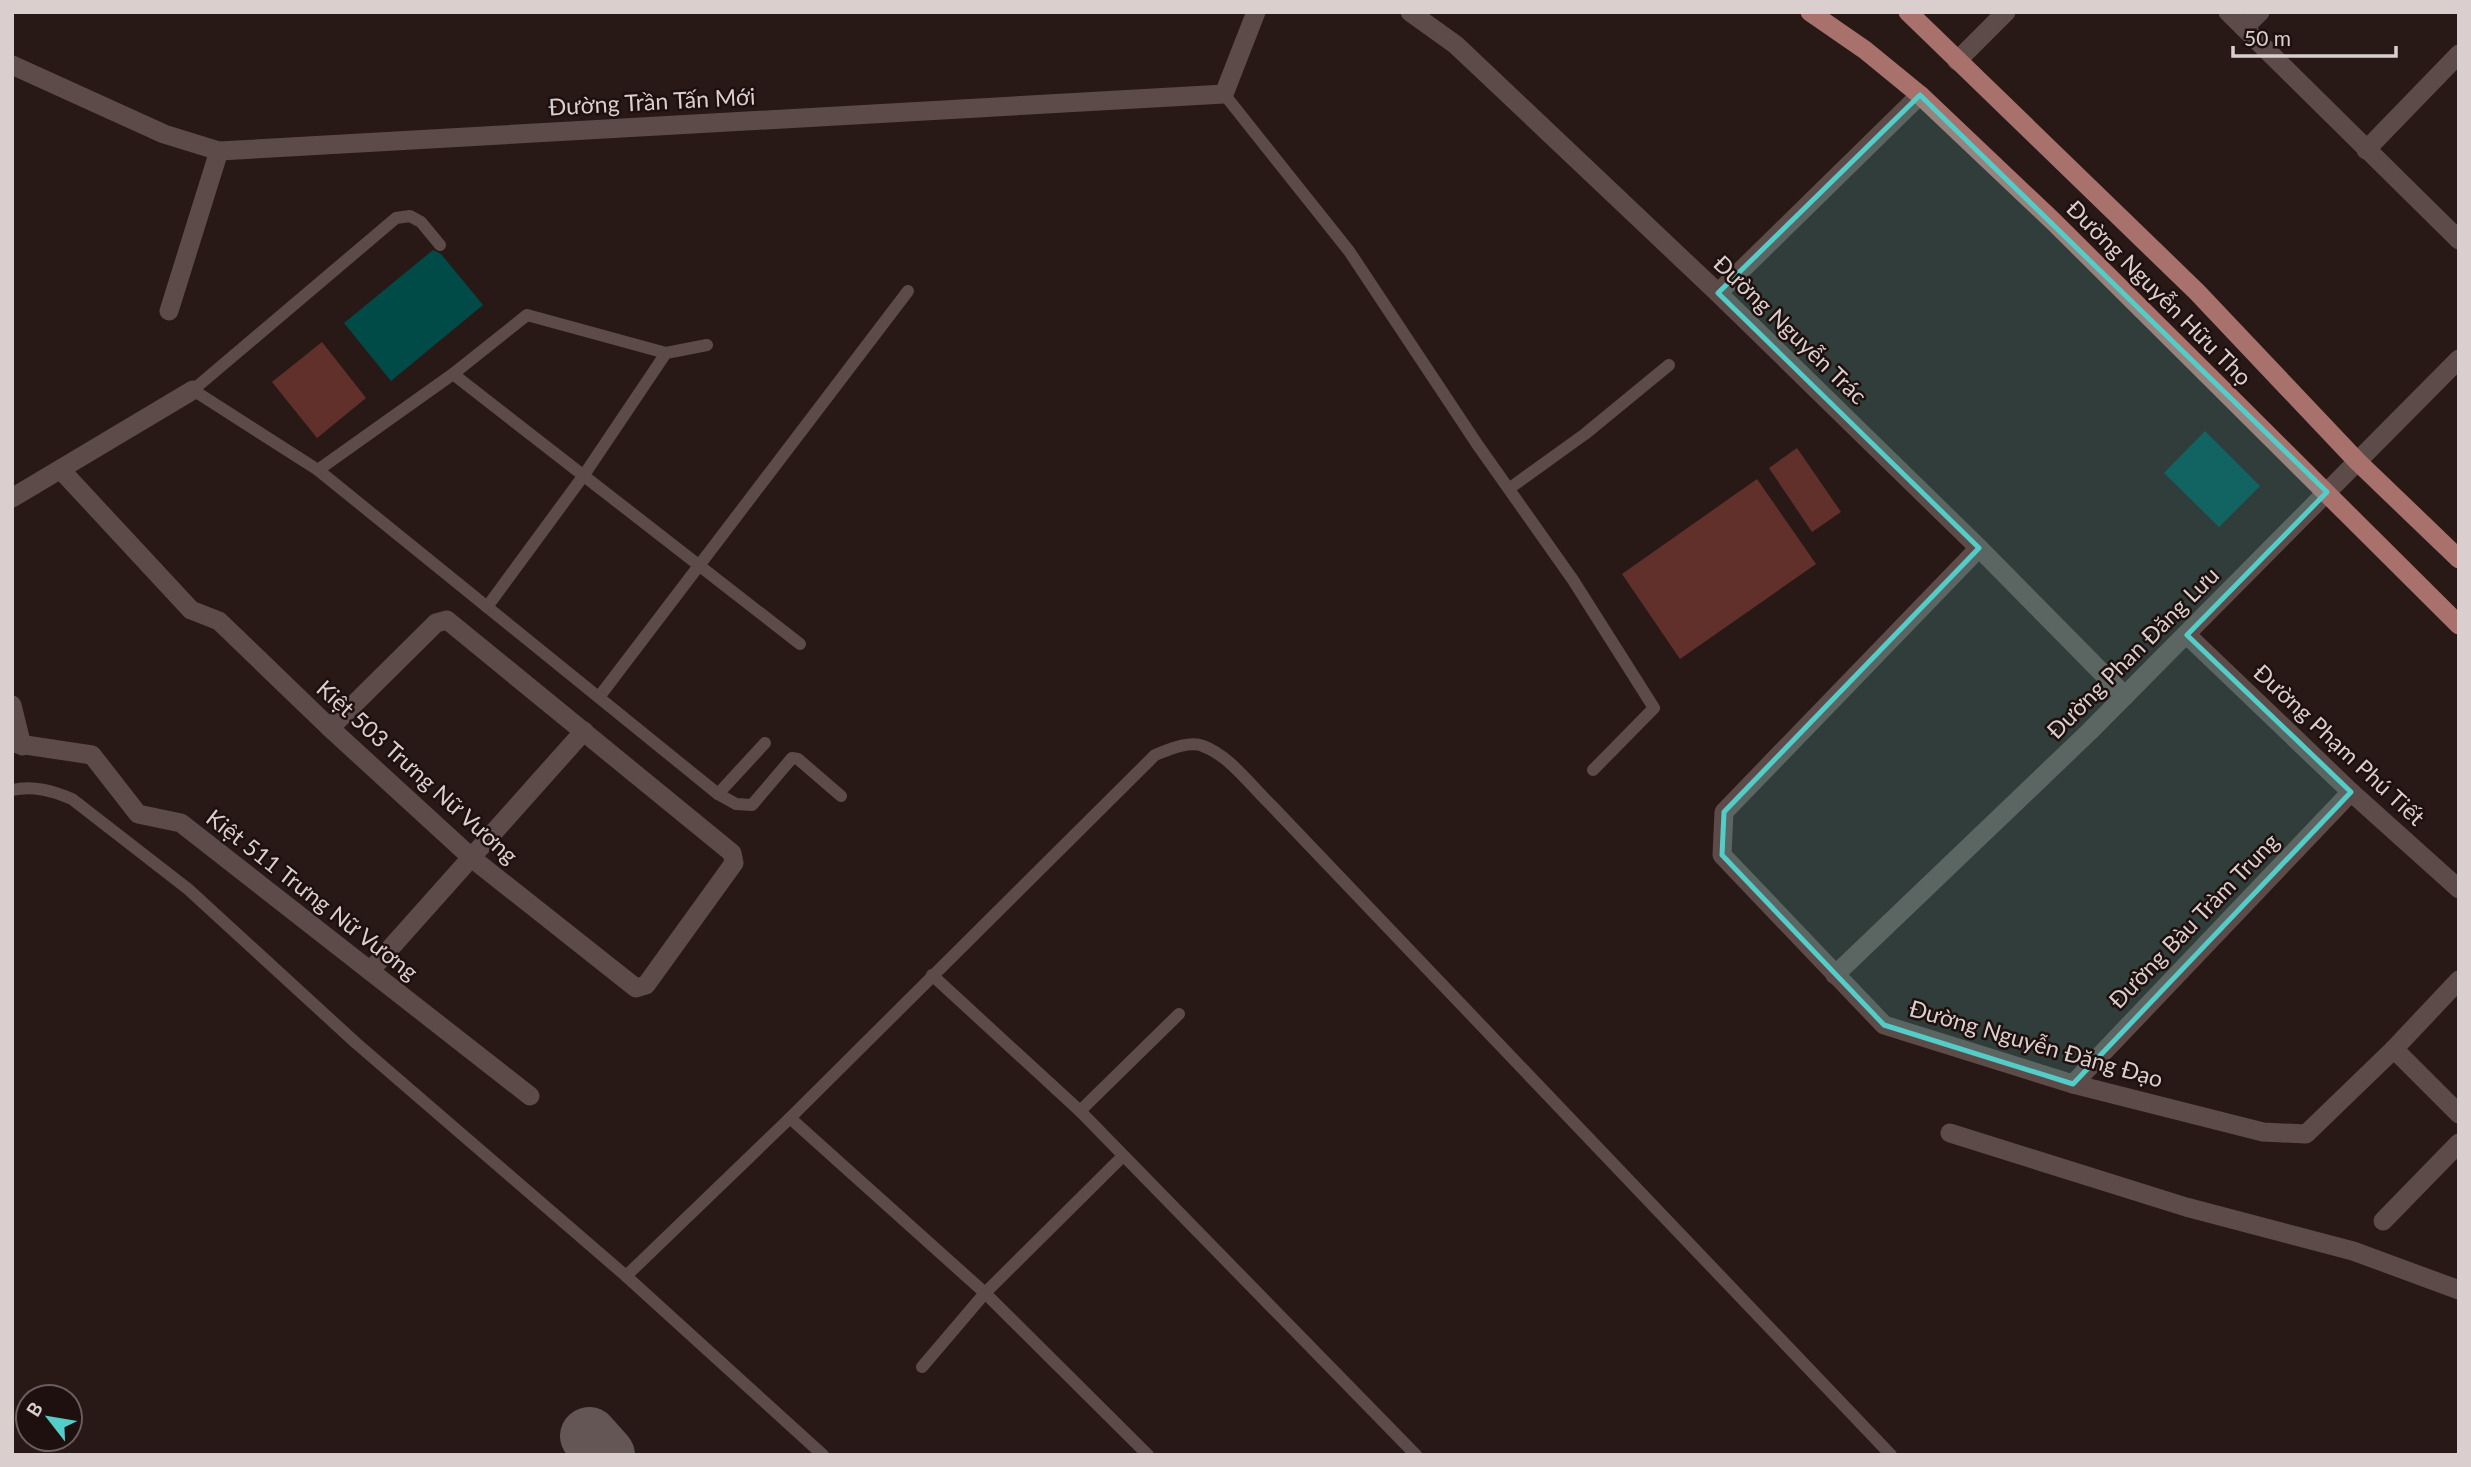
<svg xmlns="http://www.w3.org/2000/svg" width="2471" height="1467" font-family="Lato,sans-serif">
<rect width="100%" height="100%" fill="#281917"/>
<g fill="#62302b">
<polygon points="322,342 366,398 317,438 272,382"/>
<polygon points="1797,448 1841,512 1812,532 1769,468"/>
<polygon points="1757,479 1816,564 1680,659 1622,574"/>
</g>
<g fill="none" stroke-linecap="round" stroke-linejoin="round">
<polyline stroke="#645654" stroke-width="58" points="589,1436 606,1455"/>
</g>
<g fill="#004a48">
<polygon points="433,250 441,254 483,305 391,381 344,323"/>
<polygon points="2205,431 2260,486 2219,527 2164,473"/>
</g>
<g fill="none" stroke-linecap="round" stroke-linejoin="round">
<g stroke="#5d4b49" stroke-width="12">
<polyline points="1224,94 1349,251 1477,444 1573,580 1654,708 1593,770"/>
<polyline points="440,245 421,222 410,216 396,218 193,390 318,470 718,794 736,804 752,805 792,758 798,759 841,796"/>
<polyline points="453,374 800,644"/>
<polyline points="318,470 453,374 527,315 666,353"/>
<polyline points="1510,488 1585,434 1669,365"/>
<polyline points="487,607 584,475 666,353 707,345"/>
<polyline points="599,697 908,291"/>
<path d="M 12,790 C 33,785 53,791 72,799 L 188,889 L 356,1043 L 626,1276 L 823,1455"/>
<polyline points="718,794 765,743"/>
<polyline points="932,975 1080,1111 1416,1455"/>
<polyline points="1080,1111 1179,1014"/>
<polyline points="790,1118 985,1293 922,1367"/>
<polyline points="1123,1156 985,1293 1148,1455"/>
<path d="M 626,1276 L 790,1118 L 1155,755 C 1168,750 1189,740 1203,746 C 1230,756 1251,786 1271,805 L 1891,1455"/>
</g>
<g stroke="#5d4b49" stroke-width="19">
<polyline points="1410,12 1456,45 1718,293 1979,548 2125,696"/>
<polyline points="2228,12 2459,240"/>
<polyline points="2244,28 2260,12"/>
<polyline points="1957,61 2006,12"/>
<polyline points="12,65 164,134 219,151 1224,94 1256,12"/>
<polyline points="2366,150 2459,54"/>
<polyline points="1718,293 1920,95"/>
<polyline points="169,311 219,151"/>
<polyline points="61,470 191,610 219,621 330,728 473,859 636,988 646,985 734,863 732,853 447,620 436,623 330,728"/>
<polyline points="12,498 193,390"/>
<polyline points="1979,548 1724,812 1722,855 1884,1025 2073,1084 2263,1132 2306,1134 2394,1049 2459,980"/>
<polyline points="2187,635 2351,792 2459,889"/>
<polyline points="12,705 22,746"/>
<polyline points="12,743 92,755 138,814 181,823 530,1096"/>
<polyline points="370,971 584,731"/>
<polyline points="1835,975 2089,732 2327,492"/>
<polyline points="2394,1049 2459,1114"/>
<polyline points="2073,1084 2351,792"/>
<polyline points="1950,1133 2186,1207 2353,1251 2459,1290"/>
<polyline points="2383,1221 2459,1143"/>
</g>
<polyline stroke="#5d4b49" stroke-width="19" points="2327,492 2459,359"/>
<g stroke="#a8716b" stroke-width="19">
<polyline points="1810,12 1865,50 1920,95 2054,222 2459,625"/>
<polyline points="1908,12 2197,292 2357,461 2459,559"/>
</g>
</g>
<path fill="#54cdc9" fill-opacity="0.2" stroke="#54cdc9" stroke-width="5" stroke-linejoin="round" d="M 1920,95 L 2327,492 L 2187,635 L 2351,792 L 2073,1084 L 1884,1025 L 1722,855 L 1724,812 L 1979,548 L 1718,293 Z"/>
<g text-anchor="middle" stroke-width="5" stroke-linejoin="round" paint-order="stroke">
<g font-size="23" fill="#dacfce" stroke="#1e100e">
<text transform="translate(652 102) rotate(-3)" y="8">Đường Trần Tấn Mới</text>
<text transform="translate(2159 293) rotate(45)" y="8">Đường Nguyễn Hữu Thọ</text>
<text transform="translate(1790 330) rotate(44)" y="8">Đường Nguyễn Trác</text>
<text transform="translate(2133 653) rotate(-45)" y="8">Đường Phan Đăng Lưu</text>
<text transform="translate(2339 745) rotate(43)" y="8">Đường Phạm Phú Tiết</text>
<text transform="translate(417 772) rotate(42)" y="8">Kiệt 503 Trưng Nữ Vương</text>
<text transform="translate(312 895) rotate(38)" y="8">Kiệt 511 Trưng Nữ Vương</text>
<text transform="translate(2194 921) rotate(-46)" y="8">Đường Bàu Tràm Trung</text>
<text transform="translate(2036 1044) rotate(16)" y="8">Đường Nguyễn Đăng Đạo</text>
</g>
</g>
<rect width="2471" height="1467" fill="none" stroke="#dacfce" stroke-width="28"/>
<g transform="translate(49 1418) rotate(301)"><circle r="33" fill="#1e100e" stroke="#695c5b" stroke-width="2"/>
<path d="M0-5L12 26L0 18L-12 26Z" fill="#54cdc9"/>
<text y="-10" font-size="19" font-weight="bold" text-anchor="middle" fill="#dacfce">B</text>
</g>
<path d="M2233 46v10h163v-10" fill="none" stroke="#dacfce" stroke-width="3.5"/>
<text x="2244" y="46" font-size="21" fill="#dacfce" stroke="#1e100e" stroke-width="5" paint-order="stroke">50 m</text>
</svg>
